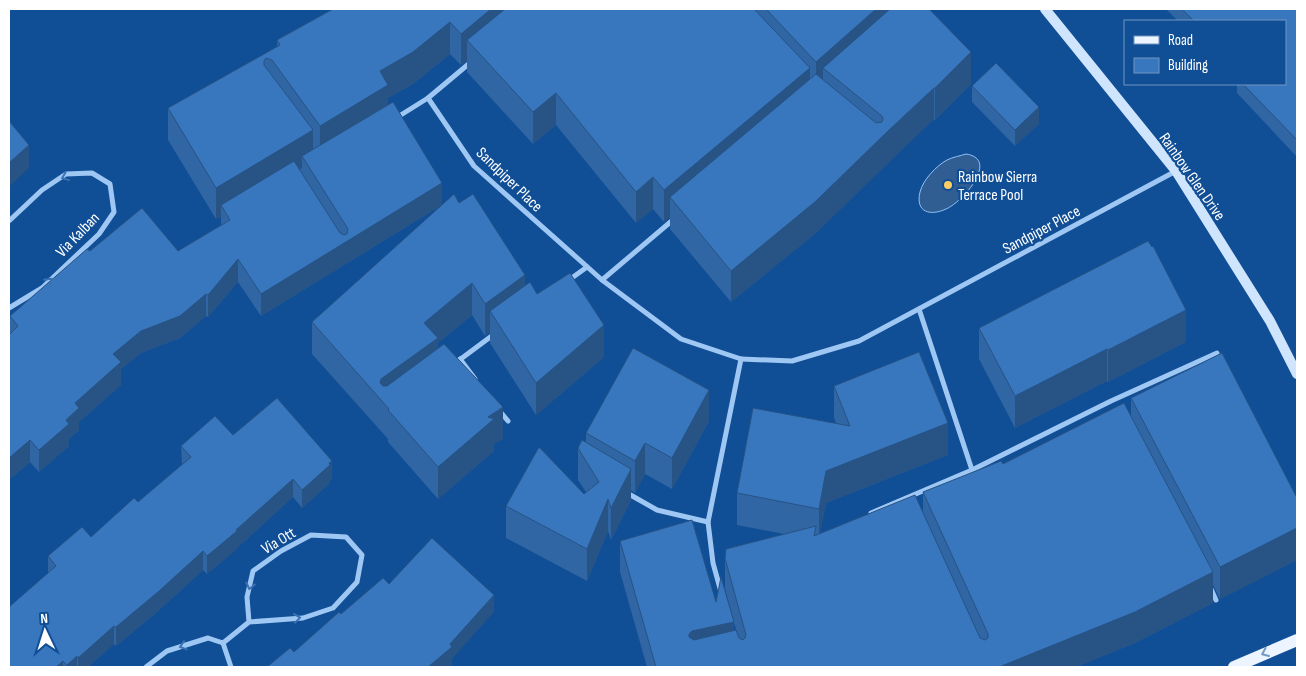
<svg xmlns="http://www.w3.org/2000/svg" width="1306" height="676" font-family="'Sofia Sans Condensed',sans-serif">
<rect width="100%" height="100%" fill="#104e96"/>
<path fill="#305d92" stroke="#90c3f7" d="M 966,154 C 1000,159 963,202 946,209 C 931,216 915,213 920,192 C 923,180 936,166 947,160 C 953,157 960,156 966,154 Z"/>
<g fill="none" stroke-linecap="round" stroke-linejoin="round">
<g stroke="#9fc7f4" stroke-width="5">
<polyline points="428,98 474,166 602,280 681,339 741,359 792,361 859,341 1176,171"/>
<polyline points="396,118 428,98 471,62"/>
<polyline points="9,221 42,190 66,174 92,173 110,184 114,212 99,234 42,288 9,308"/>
<polyline points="569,280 587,267"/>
<polyline points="602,280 674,219"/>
<polyline points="919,309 972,470"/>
<polyline points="460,359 475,379"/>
<polyline points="454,364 493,335"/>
<polyline points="498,409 508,421"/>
<polyline points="627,493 657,510 708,522"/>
<polyline points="871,513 972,470 1111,401 1217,353"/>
<polyline points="1211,589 1216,600"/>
<polyline points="721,592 713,563 708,522 741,359"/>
<polyline points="223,643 249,622 303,618 333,608 357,582 362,555 346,537 311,535 281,551 253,571 247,597 249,622"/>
<polyline points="223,643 231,667"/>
<polyline points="146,667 167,651 208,638 223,643"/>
</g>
<polyline stroke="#cfe4fd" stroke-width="10" points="1045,9 1176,171 1270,321 1297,374"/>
<polyline stroke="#ecf4ff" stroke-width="12" points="1234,667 1297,640"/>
</g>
<g fill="#3066a3">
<polygon points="333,9 929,9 971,84 935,120 934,119 889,162 816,233 731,302 670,229 670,217 664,222 653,209 636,223 556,125 533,144 467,72 467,61 461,65 450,54 413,84 388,98 388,105 442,205 261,316 238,282 208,317 206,316 180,338 141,353 121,369 121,385 79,422 79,430 69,439 69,446 39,472 30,462 9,480 9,335 10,334 10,316 90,251 178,251 221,225 221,217 216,219 168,140 168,108 277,47 277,40"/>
<polygon points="1166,9 1297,9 1297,157 1237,93 1237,84 1285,84 1285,21 1178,21"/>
<polygon points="972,86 1039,124 1015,146 972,102"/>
<polygon points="459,203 525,286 537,294 604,357 536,415 490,343 490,332 485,336 472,315 438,343 438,349 503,439 494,444 494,451 438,499 388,442 388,439 312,354 312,322"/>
<polygon points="979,328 1186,342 1108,382 1107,381 1015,428 979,359"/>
<polygon points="834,386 948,455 826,503 820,533 923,513 923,492 1131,418 1131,398 1297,498 1297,560 1220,599 1213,585 1213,603 1135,643 1076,667 647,667 620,572 620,541 734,631 738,637 725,589 725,558 784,534 737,525 737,493 836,423 834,418"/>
<polygon points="709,421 672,489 645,474 635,493 631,490 631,500 611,540 608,531 587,581 506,538 506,506 584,494 586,492 578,480 578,448 586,443 586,433"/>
<polygon points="233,435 332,479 330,480 330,483 302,508 293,497 237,548 237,549 207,574 203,570 158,611 116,646 114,644 88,667 9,667 48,573 48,556 91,537 138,502 182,465 181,446"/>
</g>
<g fill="#275385">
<polygon points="491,9 529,9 467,40 467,61 461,65 461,34"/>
<polygon points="876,9 895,9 823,68 823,88 816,94 816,62"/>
<polygon points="450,22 450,54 413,84 388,98 388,117 320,157 320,126 380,71"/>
<polygon points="971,52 971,84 935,120 935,88"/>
<polygon points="810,68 810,100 670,197 670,217 664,222 664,190"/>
<polygon points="934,88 934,119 816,233 731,302 731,271 889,130"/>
<polygon points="556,93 556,125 533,144 533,112"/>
<polygon points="1039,107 1039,124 1015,146 1015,130"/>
<polygon points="313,130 313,162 302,156 302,168 226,213 221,205 221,217 216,219 216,188"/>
<polygon points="29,145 29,168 9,187 9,163"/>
<polygon points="653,177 653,209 636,223 636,192"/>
<polygon points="442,183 442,205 261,316 261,294"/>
<polygon points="238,259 238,282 208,317 208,295"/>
<polygon points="525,275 525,307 490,311 490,332 485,336 485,304"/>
<polygon points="472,283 472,315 438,343 438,370 387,406 380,383 381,379 424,323"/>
<polygon points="206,294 206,316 180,338 141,353 121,369 121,385 79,422 79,430 69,439 69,446 39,472 39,450 66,420 75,403 113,354 141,331"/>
<polygon points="1186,310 1186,342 1108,382 1108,350"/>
<polygon points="604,325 604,357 536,415 536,383"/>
<polygon points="1107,349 1107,381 1015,428 1015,396"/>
<polygon points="709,390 709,421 672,489 672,458"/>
<polygon points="503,407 503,439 494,444 494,451 438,499 438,467 488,417"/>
<polygon points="948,423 948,455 826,503 819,540 819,509 826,471"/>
<polygon points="30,440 30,462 9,480 9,458"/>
<polygon points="645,443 645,474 635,493 635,461"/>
<polygon points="332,461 332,479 330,480 330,483 302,508 302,490"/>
<polygon points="631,469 631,500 611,540 611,508"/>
<polygon points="293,479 293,497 237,548 237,549 207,574 207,556"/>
<polygon points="608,499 608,531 587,581 587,549"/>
<polygon points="1297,528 1297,560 1220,599 1220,567"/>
<polygon points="203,551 203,570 158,611 116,646 116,627"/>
<polygon points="1213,572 1213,603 1135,643 1076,667 999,667"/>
<polygon points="494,595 494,612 452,659 452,665 449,667 428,667"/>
<polygon points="734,622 734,653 689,665 689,634 692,631"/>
<polygon points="114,626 114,644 88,667 78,667 78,658"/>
<polygon points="77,656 77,667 67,667 67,665"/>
<polygon points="63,661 63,667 56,667"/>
</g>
<g fill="#3877be" stroke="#275385">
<polygon points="333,9 491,9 461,34 450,22 413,52 380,71 388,85 320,126 272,60 266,58 264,61 264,65 313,130 216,188 168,108 280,45 277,40"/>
<polygon points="505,9 754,9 810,68 664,190 653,177 636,192 556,93 533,112 467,40"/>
<polygon points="766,9 876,9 816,62"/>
<polygon points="890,9 929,9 971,52 935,88 934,88 889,130 816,201 731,271 670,197 816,74 876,123 882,122 883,119 882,116 823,68"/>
<polygon points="1182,9 1297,9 1297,140 1243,84 1285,84 1285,21 1194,21"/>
<polygon points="996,63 1039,107 1015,130 972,86"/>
<polygon points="393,102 442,183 261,294 238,259 208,295 206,294 180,316 141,331 113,354 121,362 75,403 79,408 66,420 69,424 39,450 30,440 9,458 9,335 18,326 10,316 87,249 90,251 142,208 178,251 230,220 221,205 294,161 340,233 344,235 347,234 348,229 302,156"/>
<polygon points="9,121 29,145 9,163"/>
<polygon points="454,194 459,203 473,194 525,275 485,304 472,283 424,323 438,338 381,379 380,383 383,386 387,386 444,344 503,407 488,417 494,419 438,467 388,410 389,409 312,322"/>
<polygon points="1148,241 1152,247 1153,246 1186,310 1108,350 1107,349 1015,396 979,328"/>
<polygon points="570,273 604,325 536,383 490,311 530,282 537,294"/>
<polygon points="633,348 709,390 672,458 645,443 635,461 586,433"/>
<polygon points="919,352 948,423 826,471 819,509 737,493 753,408 850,426 834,386"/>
<polygon points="1222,353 1297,498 1297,528 1220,567 1131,398"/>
<polygon points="277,398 332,461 329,463 330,465 302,490 293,479 236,530 237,531 207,556 203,551 158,592 116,627 114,626 78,658 77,656 67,665 63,661 56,667 9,667 9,607 56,566 48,556 82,527 91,537 134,498 138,502 191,457 181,446 215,416 233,435"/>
<polygon points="1124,403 1213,572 1135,612 999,667 656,667 620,541 692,520 716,602 721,577 734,622 692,631 689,634 689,637 694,640 736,630 739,638 743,640 745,638 746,635 725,558 726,549 816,526 814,536 915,495 980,638 985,640 988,638 988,634 923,492 1001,461 1003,464"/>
<polygon points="582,440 631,469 611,508 608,499 587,549 506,506 539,447 584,494 599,482 578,448"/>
<polygon points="432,538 494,595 450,644 452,647 428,667 267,667 290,648 294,652 339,612 341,614 383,578 389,584"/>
</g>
<defs><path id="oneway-chevron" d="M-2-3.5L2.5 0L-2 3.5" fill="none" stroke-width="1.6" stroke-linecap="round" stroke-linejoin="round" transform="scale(1.25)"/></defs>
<g stroke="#3b72b2">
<use href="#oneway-chevron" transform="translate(65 177) rotate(158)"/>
<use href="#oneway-chevron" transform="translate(49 281) rotate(-45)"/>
<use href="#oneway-chevron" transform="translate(250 586) rotate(103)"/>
<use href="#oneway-chevron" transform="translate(297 618) rotate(-7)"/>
<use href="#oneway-chevron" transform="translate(183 646) rotate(162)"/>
</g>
<use stroke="#7399c5" href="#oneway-chevron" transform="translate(1265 653) rotate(157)"/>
<circle fill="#ffce62" stroke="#104e96" stroke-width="2" cx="948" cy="185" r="5"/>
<g text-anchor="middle" stroke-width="4.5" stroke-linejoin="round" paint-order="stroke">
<g font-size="16" fill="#fff" stroke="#104e96" text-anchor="start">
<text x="958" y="182">Rainbow Sierra<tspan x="958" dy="18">Terrace Pool</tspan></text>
</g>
<g font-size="16" fill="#fff" stroke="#104e96">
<text transform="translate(1193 176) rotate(55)" y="6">Rainbow Glen Drive</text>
<text transform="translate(510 179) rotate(44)" y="6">Sandpiper Place</text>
<text transform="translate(1041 229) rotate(-28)" y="6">Sandpiper Place</text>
<text transform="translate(77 234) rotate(-46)" y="6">Via Kalban</text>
<text transform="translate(278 540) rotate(-31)" y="6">Via Ott</text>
</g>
</g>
<rect width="1306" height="676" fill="none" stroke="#ffffff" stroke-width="20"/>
<rect x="1124" y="20" width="162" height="65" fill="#104e96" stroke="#7095c0"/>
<rect x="1134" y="36" width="25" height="8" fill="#ecf4ff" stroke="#7095c0"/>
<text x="1168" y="45" font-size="15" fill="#ffffff">Road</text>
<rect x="1134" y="58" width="25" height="15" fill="#3877be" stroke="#7095c0"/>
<text x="1168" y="70" font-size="15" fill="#ffffff">Building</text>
<g transform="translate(45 631) rotate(356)" stroke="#104e96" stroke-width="4" paint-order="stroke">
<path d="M0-4L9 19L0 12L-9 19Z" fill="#ffffff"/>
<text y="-8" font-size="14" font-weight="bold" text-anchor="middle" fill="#ffffff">N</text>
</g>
</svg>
